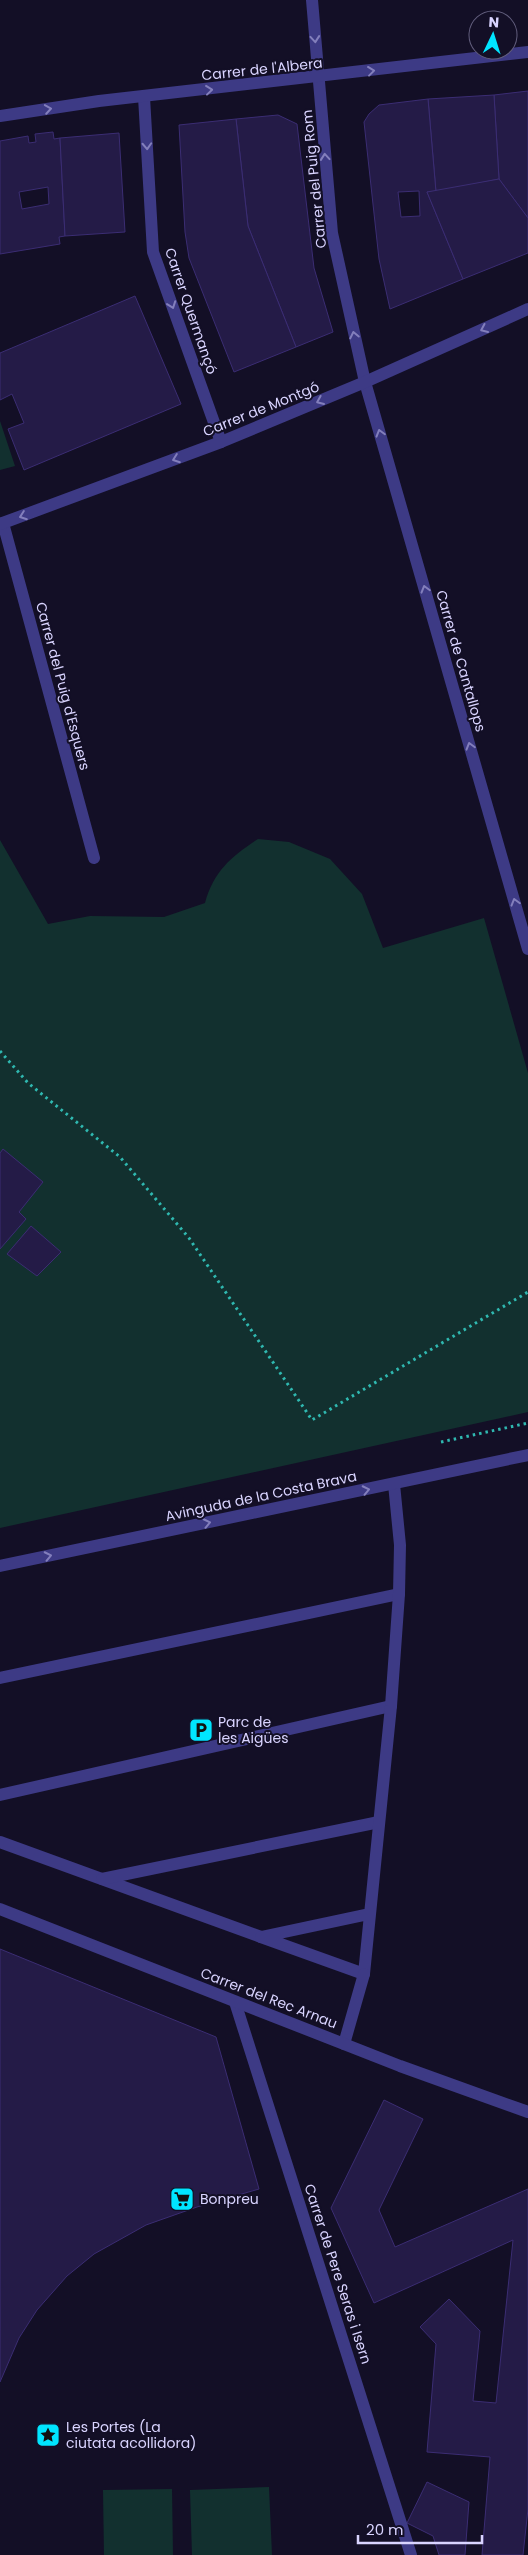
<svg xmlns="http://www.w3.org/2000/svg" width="528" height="2555" font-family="Poppins,sans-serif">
<rect width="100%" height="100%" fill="#130f26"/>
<g fill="#12302f">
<polygon points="0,421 15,466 0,470"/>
<path d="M 258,839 L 289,842 L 330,859 L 362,894 L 383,948 L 484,918 L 528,1073 L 528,1412 L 0,1528 L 0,840 L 48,924 L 90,916 L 164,917 L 205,903 C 214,871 231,857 258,839 Z"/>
<polygon points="269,2487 272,2555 192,2555 190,2490"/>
<polygon points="172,2489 173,2555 104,2555 103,2490"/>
</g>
<g fill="#241b47" stroke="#3b2d73" fill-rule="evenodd">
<polygon points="528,91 528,218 499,179 494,95"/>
<polygon points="494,95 499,179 436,192 428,99"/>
<path d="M 428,99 L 436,192 L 427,192 L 463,279 L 390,309 L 379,259 L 364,122 L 369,114 L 379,105 ZM 419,191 L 420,216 L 401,217 L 398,192 Z"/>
<polygon points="278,115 297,124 314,268 333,332 296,347 248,226 236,119"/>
<polygon points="236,119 248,226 296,347 234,372 189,258 185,232 179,125"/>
<path d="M 53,132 L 54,139 L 60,138 L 65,236 L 59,237 L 60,244 L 0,254 L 0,141 L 28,136 L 29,143 L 36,142 L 35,134 ZM 48,187 L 49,204 L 22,209 L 19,192 Z"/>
<polygon points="119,133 125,232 65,236 60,138"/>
<polygon points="499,179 528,218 528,253 463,279 427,192"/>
<polygon points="135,296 181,404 24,470 8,429 24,423 12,394 0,400 0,353"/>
<polygon points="3,1149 43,1182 19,1212 26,1219 0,1249 0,1153"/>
<polygon points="31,1226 61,1252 37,1276 7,1254"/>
<polygon points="0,1949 216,2037 259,2189 197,2207 146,2225 94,2254 67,2276 37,2310 19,2338 0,2382"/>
<polygon points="384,2100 423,2119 379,2210 395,2247 528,2189 528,2509 523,2555 482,2555 490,2457 427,2452 436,2344 420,2327 449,2299 480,2331 473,2401 496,2403 513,2240 374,2303 331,2208"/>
<polygon points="427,2482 469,2502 465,2555 439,2555 433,2536 407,2523"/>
</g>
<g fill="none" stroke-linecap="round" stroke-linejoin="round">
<g stroke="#2fb8b0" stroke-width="3" stroke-dasharray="2.5 4" stroke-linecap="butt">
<polyline points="0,1051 28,1083 120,1157 189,1238 312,1420 528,1292"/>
<polyline points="441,1442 528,1423"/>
</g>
<g stroke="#3d3a85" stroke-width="12">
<polyline points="0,1678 399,1594"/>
<polyline points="0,1795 391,1706"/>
<polyline points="0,1842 261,1937"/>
<polyline points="102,1879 379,1822"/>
<polyline points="369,1914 261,1937 364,1974 391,1706 399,1594 400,1545 394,1484"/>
<polyline points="344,2044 364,1974"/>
</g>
<polyline stroke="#3d3a85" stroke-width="12" points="235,2002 411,2555"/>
<g stroke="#3d3a85" stroke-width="12">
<polyline points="312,0 332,233 365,382 528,949"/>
<polyline points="144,97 153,252 221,442"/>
<polyline points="0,116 99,101 528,52"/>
<polyline points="3,523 94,858"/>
<polyline points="0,524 221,442 365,382 528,309"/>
<polyline points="0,1566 528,1455"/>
<polyline points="0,1909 400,2066 528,2112"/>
</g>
</g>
<defs><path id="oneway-chevron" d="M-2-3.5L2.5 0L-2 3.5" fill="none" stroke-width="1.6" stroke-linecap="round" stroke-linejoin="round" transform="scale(1.25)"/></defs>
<g stroke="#837fbc">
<use href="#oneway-chevron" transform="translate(315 39) rotate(85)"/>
<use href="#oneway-chevron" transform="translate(371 71) rotate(-7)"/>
<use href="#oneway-chevron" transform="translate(209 90) rotate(-6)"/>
<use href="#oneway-chevron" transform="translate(48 109) rotate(-9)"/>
<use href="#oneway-chevron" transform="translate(147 146) rotate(87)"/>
<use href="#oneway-chevron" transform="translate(325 157) rotate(-95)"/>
<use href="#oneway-chevron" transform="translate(172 305) rotate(70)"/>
<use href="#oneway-chevron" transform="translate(484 329) rotate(156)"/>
<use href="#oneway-chevron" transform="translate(354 335) rotate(-102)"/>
<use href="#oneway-chevron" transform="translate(320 401) rotate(157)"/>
<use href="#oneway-chevron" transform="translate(380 433) rotate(-106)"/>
<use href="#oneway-chevron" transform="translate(176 459) rotate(160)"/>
<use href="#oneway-chevron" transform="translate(23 516) rotate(160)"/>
<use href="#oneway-chevron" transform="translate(425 589) rotate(-106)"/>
<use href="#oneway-chevron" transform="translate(470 746) rotate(-106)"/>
<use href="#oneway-chevron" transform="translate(515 902) rotate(-106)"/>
<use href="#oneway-chevron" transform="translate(366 1490) rotate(-12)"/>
<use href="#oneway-chevron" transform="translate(207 1523) rotate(-12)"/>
<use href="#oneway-chevron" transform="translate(48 1556) rotate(-12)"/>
</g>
<defs>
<g id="parking-square" transform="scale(1.25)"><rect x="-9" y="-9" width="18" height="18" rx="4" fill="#00e5ff" stroke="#130f26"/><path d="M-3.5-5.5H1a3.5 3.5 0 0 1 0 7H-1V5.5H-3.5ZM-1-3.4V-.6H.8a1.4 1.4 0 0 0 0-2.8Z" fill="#111"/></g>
<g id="supermarket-square" transform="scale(1.25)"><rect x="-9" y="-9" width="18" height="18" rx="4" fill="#00e5ff" stroke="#130f26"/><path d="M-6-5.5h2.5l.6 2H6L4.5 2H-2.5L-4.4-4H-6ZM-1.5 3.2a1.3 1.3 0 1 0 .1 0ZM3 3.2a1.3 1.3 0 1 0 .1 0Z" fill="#111"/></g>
<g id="sight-square" transform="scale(1.25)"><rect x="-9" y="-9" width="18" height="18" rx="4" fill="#00e5ff" stroke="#130f26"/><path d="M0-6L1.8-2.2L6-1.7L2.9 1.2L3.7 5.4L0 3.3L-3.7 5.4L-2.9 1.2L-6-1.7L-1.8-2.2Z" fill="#111"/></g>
</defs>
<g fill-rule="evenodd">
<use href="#parking-square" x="201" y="1730"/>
<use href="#supermarket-square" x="182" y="2199"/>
<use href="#sight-square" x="48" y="2435"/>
</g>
<g text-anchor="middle" stroke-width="4" stroke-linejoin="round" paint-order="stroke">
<g font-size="14" fill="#d9d4ff" stroke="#130f26">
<text transform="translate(262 69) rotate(-6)" y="5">Carrer de l'Albera</text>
<text transform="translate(314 179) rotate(-96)" y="5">Carrer del Puig Rom</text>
<text transform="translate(191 311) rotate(71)" y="5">Carrer Quermançó</text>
<text transform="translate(261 409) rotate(-22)" y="5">Carrer de Montgó</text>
<text transform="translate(461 661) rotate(74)" y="5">Carrer de Cantallops</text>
<text transform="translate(63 686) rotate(75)" y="5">Carrer del Puig d'Esquers</text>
<text transform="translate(261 1496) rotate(-12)" y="5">Avinguda de la Costa Brava</text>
<text transform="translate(269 1998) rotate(21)" y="5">Carrer del Rec Arnau</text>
<text transform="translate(338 2274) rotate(72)" y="5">Carrer de Pere Seras i Isern</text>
</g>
<g font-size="14" fill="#d9d4ff" stroke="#130f26" text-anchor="start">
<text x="218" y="1727">Parc de<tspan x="218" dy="16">les Aigües</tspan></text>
<text x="200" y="2204">Bonpreu</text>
<text x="66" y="2432">Les Portes (La<tspan x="66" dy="16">ciutata acollidora)</tspan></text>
</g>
</g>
<g transform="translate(493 35) rotate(4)"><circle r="24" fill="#130f26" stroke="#625e7d"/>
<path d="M0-4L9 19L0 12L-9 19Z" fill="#00e5ff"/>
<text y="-8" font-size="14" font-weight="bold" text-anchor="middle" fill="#d9d4ff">N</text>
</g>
<path d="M358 2535v8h124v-8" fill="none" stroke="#d9d4ff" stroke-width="2.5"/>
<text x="366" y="2535" font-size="15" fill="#d9d4ff" stroke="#130f26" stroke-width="4" paint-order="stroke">20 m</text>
</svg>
